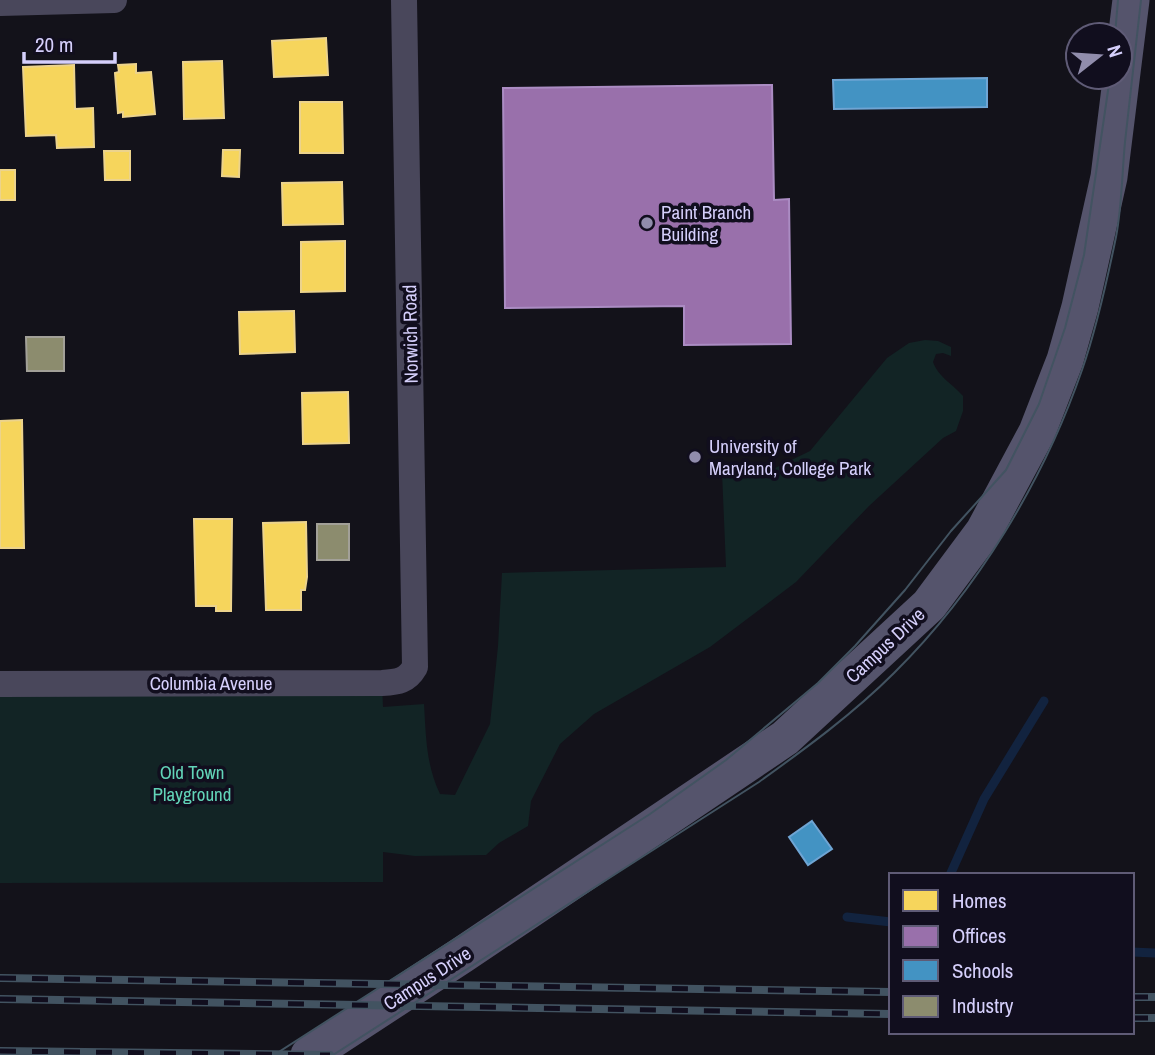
<svg xmlns="http://www.w3.org/2000/svg" width="1155" height="1055" font-family="'Archivo Narrow',sans-serif">
<rect width="100%" height="100%" fill="#13121a"/>
<path fill="#122425" d="M 925,340 L 938,341 L 951,347 L 951,356 L 943,353 L 936,354 L 933,362 C 939,378 952,383 963,396 L 963,411 L 956,431 L 943,438 L 869,506 L 796,582 L 710,647 L 594,714 L 560,744 L 531,801 L 528,826 L 499,843 L 486,855 L 415,856 L 383,852 L 383,882 L 0,883 L 0,684 L 382,683 L 383,707 L 424,704 C 426,736 426,765 440,794 L 455,795 L 490,724 L 498,646 L 502,573 L 726,567 L 722,472 L 769,471 L 810,451 L 887,358 L 909,343 Z"/>
<g fill="#f6d55c" stroke="#ecd38c" stroke-width="2">
<polygon points="326,38 328,75 274,77 272,41"/>
<polygon points="222,61 224,118 184,119 183,62"/>
<polygon points="136,64 136,73 151,72 155,114 123,117 123,112 118,113 115,73 119,72 118,65"/>
<polygon points="74,65 75,109 93,108 94,147 57,148 56,135 26,136 23,67"/>
<polygon points="300,102 342,102 343,153 300,153"/>
<polygon points="223,150 240,150 239,177 222,176"/>
<polygon points="104,151 130,151 130,180 105,180"/>
<rect x="0" y="170" width="15" height="30"/>
<polygon points="342,182 343,224 283,225 282,183"/>
<polygon points="345,241 345,291 301,292 301,242"/>
<polygon points="294,311 295,352 240,354 239,312"/>
<polygon points="348,392 349,443 303,444 302,393"/>
<polygon points="22,420 24,548 0,548 0,421"/>
<polygon points="194,519 232,519 231,611 216,611 216,606 196,606"/>
<polygon points="306,522 307,577 305,590 301,590 301,610 266,610 263,523"/>
</g>
<polygon fill="#9970ab" stroke="#ab8cc3" stroke-width="2" points="772,85 774,200 789,199 791,344 684,345 684,306 505,308 503,88"/>
<g fill="#4393c3" stroke="#6fa5d4" stroke-width="2">
<polygon points="987,78 987,107 834,109 833,80"/>
<polygon points="812,821 832,849 808,865 789,837"/>
</g>
<g fill="#8c8c6e" stroke="#a2a098" stroke-width="2">
<polygon points="26,337 64,337 64,371 27,371"/>
<rect x="317" y="524" width="32" height="36"/>
</g>
<g fill="none" stroke-linecap="round" stroke-linejoin="round">
<g stroke="#12233f" stroke-width="9">
<polyline points="950,875 984,799 1044,701"/>
<polyline points="847,917 891,922"/>
<polyline points="1132,952 1155,953"/>
</g>
<g stroke="#49475b" stroke-width="26">
<polyline points="0,3 114,0"/>
<path d="M 0,684 L 382,683 C 398,682 407,681 415,667 L 404,0"/>
</g>
<polyline stroke="#55546c" stroke-width="37" points="309,1055 462,955 785,738 929,605 984,531 1037,432 1065,360 1080,307 1109,177 1131,0"/>
<g stroke="#425361" stroke-width="2">
<polyline points="1115,35 1118,0"/>
<polyline points="274,1055 650,814 726,760 818,683 855,646 905,590 951,531 1006,470 1039,404 1065,328 1084,255 1110,77"/>
<path d="M 333,1055 L 759,782 C 806,748 853,714 894,673 C 977,591 1044,480 1082,370 C 1097,327 1107,281 1116,237 C 1122,206 1122,173 1125,142 C 1130,94 1136,47 1141,0"/>
</g>
<g stroke="#425361" stroke-width="8">
<g id="rail">
<polyline points="0,978 891,992"/>
<polyline points="1132,997 1155,997"/>
<polyline points="0,999 891,1014"/>
<polyline points="1132,1018 1155,1018"/>
<polyline points="0,1051 330,1055"/>
</g>
</g>
<use href="#rail" stroke="#110e1e" stroke-width="5" stroke-dasharray="16" stroke-linecap="butt"/>
</g>
<g fill="#918dac" stroke="#110e1e" stroke-width="2.5">
<circle cx="647" cy="223" r="7"/>
<circle cx="695" cy="457" r="7"/>
</g>
<g text-anchor="middle" stroke-width="7" stroke-linejoin="round" paint-order="stroke">
<g font-size="19" fill="#d5cffb" stroke="#110e1e" text-anchor="start">
<text x="661" y="219">Paint Branch<tspan x="661" dy="22">Building</tspan></text>
<text x="709" y="453">University of<tspan x="709" dy="22">Maryland, College Park</tspan></text>
</g>
<g font-size="19" fill="#d5cffb" stroke="#110e1e">
<text transform="translate(410 334) rotate(-91)" y="7">Norwich Road</text>
<text transform="translate(885 645) rotate(-43)" y="7">Campus Drive</text>
<text x="211" y="690">Columbia Avenue</text>
<text transform="translate(427 978) rotate(-33)" y="7">Campus Drive</text>
</g>
<g font-size="19" fill="#62d4b8" stroke="#110e1e">
<text x="192" y="779">Old Town<tspan x="192" dy="22">Playground</tspan></text>
</g>
</g>
<rect x="889" y="873" width="245" height="161" fill="#110e1e" stroke="#5f5b76" stroke-width="2"/>
<rect x="903" y="890" width="35" height="21" fill="#f6d55c" stroke="#5f5b76" stroke-width="2"/>
<text x="952" y="908" font-size="21" fill="#d5cffb">Homes</text>
<rect x="903" y="926" width="35" height="21" fill="#9970ab" stroke="#5f5b76" stroke-width="2"/>
<text x="952" y="943" font-size="21" fill="#d5cffb">Offices</text>
<rect x="903" y="960" width="35" height="21" fill="#4393c3" stroke="#5f5b76" stroke-width="2"/>
<text x="952" y="978" font-size="21" fill="#d5cffb">Schools</text>
<rect x="903" y="996" width="35" height="21" fill="#8c8c6e" stroke="#5f5b76" stroke-width="2"/>
<text x="952" y="1013" font-size="21" fill="#d5cffb">Industry</text>
<g transform="translate(1099 56) rotate(73)"><circle r="33" fill="#110e1e" stroke="#5f5b76" stroke-width="2"/>
<path d="M0-5L12 26L0 18L-12 26Z" fill="#918dac"/>
<text y="-10" font-size="19" font-weight="bold" text-anchor="middle" fill="#d5cffb">N</text>
</g>
<path d="M24 52v10h91v-10" fill="none" stroke="#d5cffb" stroke-width="3.5"/>
<text x="35" y="52" font-size="21" fill="#d5cffb" stroke="#110e1e" stroke-width="5" paint-order="stroke">20 m</text>
</svg>
